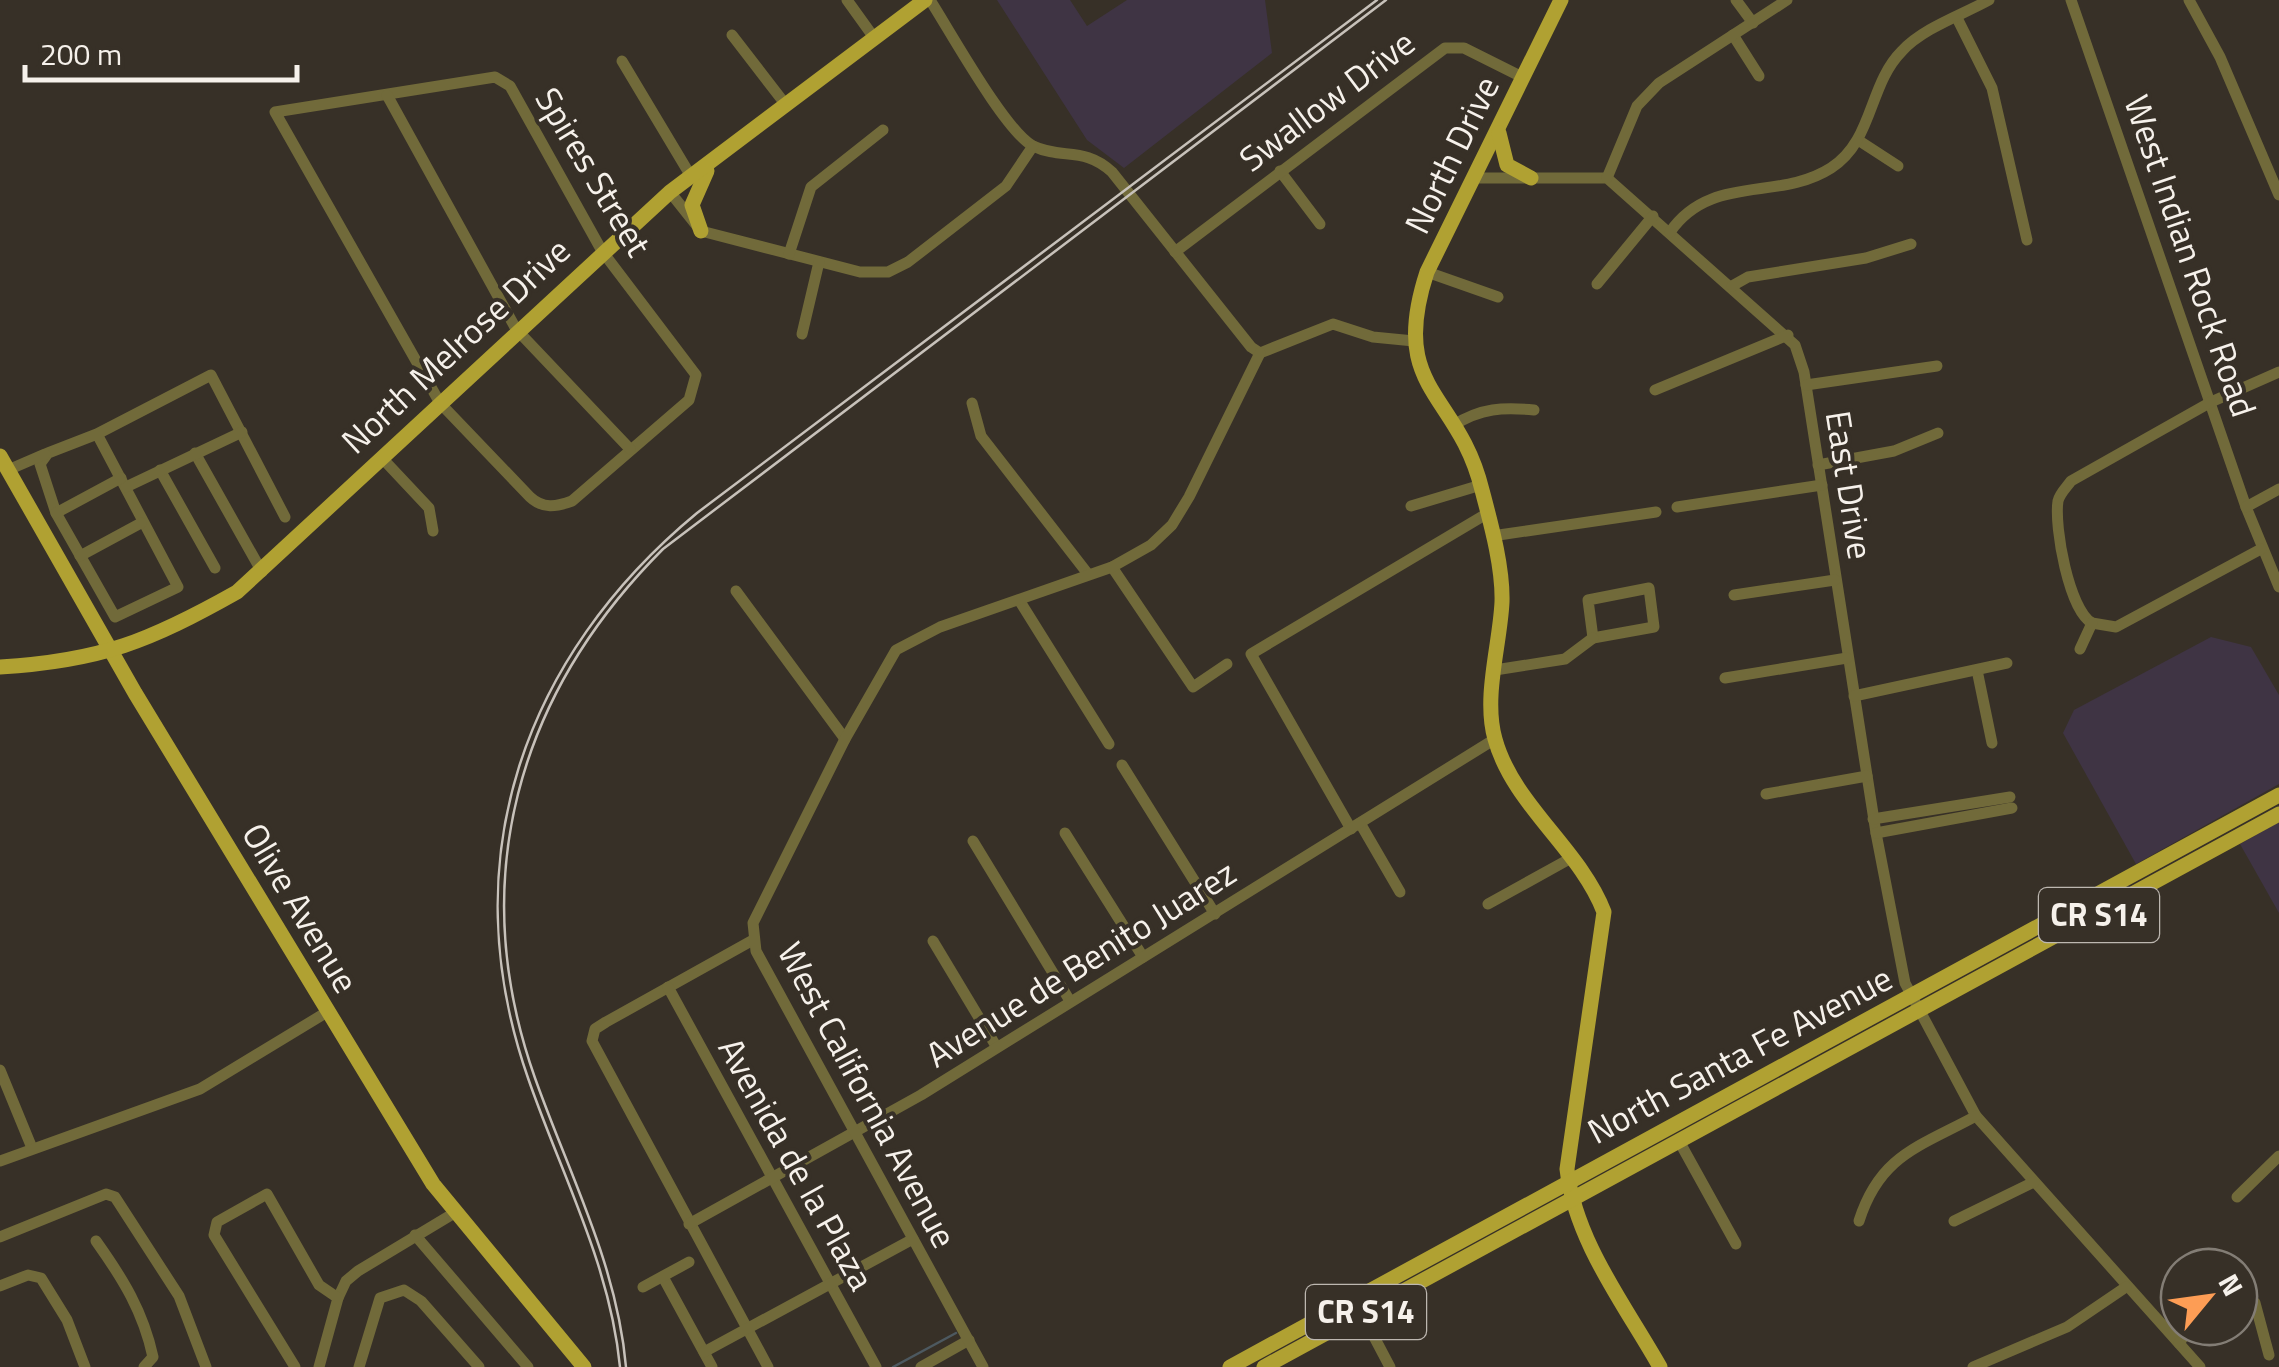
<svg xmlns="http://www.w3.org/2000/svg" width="2279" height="1367" font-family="'Titillium Web',sans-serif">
<rect width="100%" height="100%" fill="#373027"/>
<g fill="#3f3444">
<polygon points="997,0 1070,0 1087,26 1127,0 1265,0 1272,53 1124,168 1087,140"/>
<polygon points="2211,637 2251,647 2279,695 2279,784 2136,864 2063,733 2074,710"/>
<polygon points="2279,822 2279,913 2240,844"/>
</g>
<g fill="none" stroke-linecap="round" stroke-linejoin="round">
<polyline stroke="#4d5960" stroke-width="2.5" points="893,1367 956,1333"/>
<g stroke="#716a3a" stroke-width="11">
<polyline points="847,0 875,39"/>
<path d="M 930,0 C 950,31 1005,131 1033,146 C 1062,160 1084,146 1112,172 L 1251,347 L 1260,353 L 1333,324 L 1373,337 L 1414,341"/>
<polyline points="1736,0 1753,23"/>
<polyline points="2071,0 2246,507 2279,587"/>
<polyline points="2189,0 2220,57 2279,195"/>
<polyline points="1957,18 1992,88 2027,240"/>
<polyline points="732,35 786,105"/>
<polyline points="1733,35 1759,76"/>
<polyline points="622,61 692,178"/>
<path d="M 495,77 L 510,86 L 602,251 L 696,375 L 689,400 L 572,501 C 556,507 543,509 530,497 L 440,403 L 275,112 Z"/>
<polyline points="387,95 516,329 630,449"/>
<polyline points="1858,140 1898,166"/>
<polyline points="1280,171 1320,224"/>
<polyline points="1473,178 1607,178 1795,345 1804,372 1876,833 1905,983 1976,1116 2200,1367"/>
<polyline points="1607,178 1637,106 1659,83 1787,0"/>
<polyline points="670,192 701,231 860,272 888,272 908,262 1006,186 1033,146"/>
<path d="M 1670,232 C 1711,173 1778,202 1831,168 C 1874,140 1868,85 1902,51 C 1923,28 1962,15 1989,0"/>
<polyline points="1175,252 1445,48 1464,48 1524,78"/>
<polyline points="789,254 811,187 883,130"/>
<polyline points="1427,272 1498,297"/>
<polyline points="1597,284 1653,216"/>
<polyline points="1732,286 1748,277 1866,258 1911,244"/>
<polyline points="802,334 819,262"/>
<polyline points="1806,385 1937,366"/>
<polyline points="1655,390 1788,335"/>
<polyline points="972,403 981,436 1088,574"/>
<path d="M 1454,425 C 1481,408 1503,407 1534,410"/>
<polyline points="97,434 178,587 115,617 56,513 40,464 48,453 97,434 211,375 285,517"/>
<polyline points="195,453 262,572"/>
<polyline points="382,458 429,508 433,531"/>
<polyline points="1818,465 1894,451 1938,433"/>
<polyline points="8,470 45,454"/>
<polyline points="160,470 215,568"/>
<polyline points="126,487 242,432"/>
<polyline points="1411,506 1481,485"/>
<polyline points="1677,507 1822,485"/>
<polyline points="2246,507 2279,489"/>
<polyline points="56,513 121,478"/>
<polyline points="1492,536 1656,512"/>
<polyline points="80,556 141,523"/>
<polyline points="1112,567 1193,687 1227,664"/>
<polygon points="1649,588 1654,627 1593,638 1588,600"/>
<polyline points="736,591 845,739"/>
<polyline points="1734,595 1835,580"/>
<polyline points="1019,600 1109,744"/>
<path d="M 2092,623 C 2069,610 2054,527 2058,501 C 2060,493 2066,488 2071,481 L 2211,402 L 2279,372"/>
<polyline points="2092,623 2116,627 2261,549"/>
<polyline points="2080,649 2092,623"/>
<polyline points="1495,670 1565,659 1593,638"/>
<polyline points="1977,670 1992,743"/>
<polyline points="1725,678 1847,658"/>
<polyline points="1854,696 2007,663"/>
<polyline points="1122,765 1215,914"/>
<polyline points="1766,794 1867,776"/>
<polyline points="1873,819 2010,797"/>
<polyline points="1360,823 1400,892"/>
<polyline points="1351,829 1251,654 1488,513"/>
<polyline points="1065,833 1143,957"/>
<polyline points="1876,833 2012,808"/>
<polyline points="973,841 1070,1001"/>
<polyline points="1488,904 1573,857"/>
<polyline points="753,940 606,1022 595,1029 592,1041 768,1367"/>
<polyline points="933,941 996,1046"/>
<polyline points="668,987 876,1367"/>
<polyline points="0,1070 32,1148"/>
<polyline points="1679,1141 1736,1244"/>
<polyline points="0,1161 200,1089 327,1012"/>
<polyline points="2237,1197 2279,1156"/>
<path d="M 1859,1221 C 1880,1155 1919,1147 1976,1116"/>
<polyline points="1954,1221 2034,1182"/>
<polyline points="689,1224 921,1095 1495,739"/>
<polyline points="415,1235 528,1367"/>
<polyline points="0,1237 106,1194 115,1197 179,1296 206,1367"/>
<path d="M 96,1241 C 123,1279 143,1311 153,1357 L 144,1367"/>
<polyline points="663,1277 712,1367"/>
<polyline points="0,1286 28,1275 41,1278 67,1320 85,1367"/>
<polyline points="643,1287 689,1262"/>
<polyline points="338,1298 346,1281 358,1271 456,1212"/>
<polyline points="2239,1300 2255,1303 2269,1355"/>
<polyline points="1362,1314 1390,1367"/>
<polyline points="2179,1343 2191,1327"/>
<polyline points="704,1352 913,1239"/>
<polyline points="295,1367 214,1235 217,1222 267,1194 319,1285 338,1298 319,1367"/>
<polyline points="359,1367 380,1298 404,1290 421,1301 479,1367"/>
<polyline points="921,1367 969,1340"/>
<polyline points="983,1367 756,951 753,923 845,739 896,650 940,627 1112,567 1151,545 1172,525 1189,497 1260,353"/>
<polyline points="1973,1367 2067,1327 2126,1287"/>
</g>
<g stroke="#b0a132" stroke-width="15">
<path d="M 1561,0 L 1427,272 C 1388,391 1458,391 1482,490 C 1491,524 1503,567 1502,602 C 1500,645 1483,697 1495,739 C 1513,805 1580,849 1604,912 L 1567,1169 C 1575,1241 1625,1305 1660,1367"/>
<polyline points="1499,133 1507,165 1531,178"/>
<polyline points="701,231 692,205 707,171"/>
<polyline points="0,456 135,693 433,1184 584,1367"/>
<path d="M 0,667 C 101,661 150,641 237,592 L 670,192 L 925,0"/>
<polyline points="1230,1367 2279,795"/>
<polyline points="1264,1367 2279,814"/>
</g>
<path stroke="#c7c1ba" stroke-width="2.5" d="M 620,1367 C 610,1264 561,1174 528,1078 C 452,860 523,657 697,513 L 1377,0"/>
<path stroke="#c7c1ba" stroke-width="2.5" d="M 626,1367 C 617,1264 569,1174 535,1078 C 465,880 517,695 663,549 L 1386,0"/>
</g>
<g text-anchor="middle" stroke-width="8" stroke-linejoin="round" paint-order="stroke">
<g fill="#373027" stroke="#bdb7b0" stroke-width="2.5">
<rect x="2039" y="888" width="120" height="54" rx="8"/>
<rect x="1306" y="1285" width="120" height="54" rx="8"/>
</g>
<g font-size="32" font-weight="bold" fill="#f6f1eb">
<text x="2099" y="926">CR S14</text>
<text x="1366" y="1323">CR S14</text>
</g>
<g font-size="35" fill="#f6f1eb" stroke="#373027">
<text transform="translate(1327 101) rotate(-37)" y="12">Swallow Drive</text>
<text transform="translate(1452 155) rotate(-64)" y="12">North Drive</text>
<text transform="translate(593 172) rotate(59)" y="12">Spires Street</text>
<text transform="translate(2190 256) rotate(71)" y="12">West Indian Rock Road</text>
<text transform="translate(456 346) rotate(-43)" y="12">North Melrose Drive</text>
<text transform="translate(1849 485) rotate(81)" y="12">East Drive</text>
<text transform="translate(300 908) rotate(59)" y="12">Olive Avenue</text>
<text transform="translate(1081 964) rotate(-32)" y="12">Avenue de Benito Juarez</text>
<text transform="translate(1740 1055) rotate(-28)" y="12">North Santa Fe Avenue</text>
<text transform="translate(867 1095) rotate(62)" y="12">West California Avenue</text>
<text transform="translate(796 1164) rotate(61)" y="12">Avenida de la Plaza</text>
</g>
</g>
<g transform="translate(2209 1297) rotate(61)"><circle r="48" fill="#373027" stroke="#837d75" stroke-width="2.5"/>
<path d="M0-8L18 38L0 25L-18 38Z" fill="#fd9d55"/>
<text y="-15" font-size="28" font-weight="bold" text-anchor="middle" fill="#f6f1eb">N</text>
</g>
<path d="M25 65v15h272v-15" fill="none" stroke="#f6f1eb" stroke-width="5"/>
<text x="40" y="65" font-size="30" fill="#f6f1eb" stroke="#373027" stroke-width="8" paint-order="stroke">200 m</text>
</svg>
